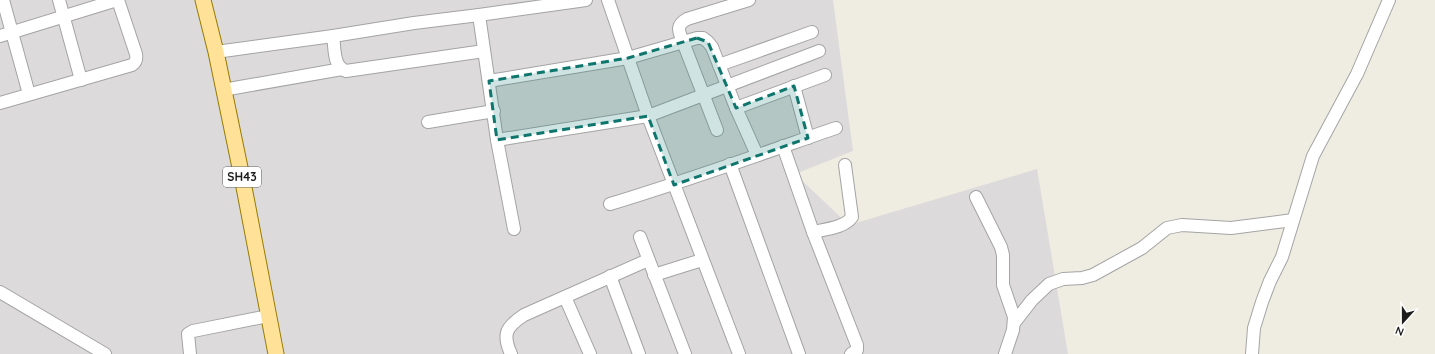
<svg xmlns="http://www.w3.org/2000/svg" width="1435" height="354" font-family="Quicksand,sans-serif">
<rect width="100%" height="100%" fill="#efede2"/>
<polygon fill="#dcdada" points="0,0 833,0 853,151 795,174 849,225 1037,169 1068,354 0,354"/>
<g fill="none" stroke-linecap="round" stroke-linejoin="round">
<g stroke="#a4a4a4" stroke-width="14">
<g id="minor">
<polyline points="3,0 29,94"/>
<polyline points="59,0 81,80"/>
<polyline points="608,0 648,116 739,354"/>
<polyline points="479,15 497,140 514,229"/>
<polyline points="0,36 117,0"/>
<path d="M 333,36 C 335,48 333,67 346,71 L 484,51"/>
<polyline points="216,52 333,36 414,23 479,15 586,0"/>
<polyline points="719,65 812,32"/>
<polyline points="489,81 628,58 697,38 703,38 708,42 712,47 736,108 757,155"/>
<polyline points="794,86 808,138"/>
<polyline points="223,90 342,69"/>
<path d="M 0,103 L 132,65 C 136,62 137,59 136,54 L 118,0"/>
<polyline points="736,108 825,75"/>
<polyline points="428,122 494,111"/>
<path d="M 717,130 L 683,42 C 679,31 675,26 687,19 L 749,0"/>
<polyline points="497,140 648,116 819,51"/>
<polyline points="783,146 813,232 857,345 857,350 851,354"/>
<polyline points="730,164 799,354"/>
<polyline points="976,197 1001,247 1003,255 1003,285 1014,317 1013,330 1005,354"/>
<path d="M 610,204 C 686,181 761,154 836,128"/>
<path d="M 813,232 C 826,229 844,228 852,217 L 845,165"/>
<polyline points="640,237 685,354"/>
<polyline points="654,275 702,260"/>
<polyline points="610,276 639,354"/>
<polyline points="0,292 105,354"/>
<polyline points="565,297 590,354"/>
<polyline points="1014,323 1032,300 1049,284 1063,279 1082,278 1093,275 1142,248 1167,228 1182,225 1231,228 1293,220"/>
<polyline points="190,354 188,334 193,331 268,316"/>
<path d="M 511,354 C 502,334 506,327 524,315 L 648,260"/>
<polyline points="1252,354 1254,328 1262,302 1270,281 1282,257 1313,156 1357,74 1389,0"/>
</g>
</g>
<g stroke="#977c00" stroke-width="17">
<polyline id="major" points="203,0 216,52 243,182 276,354"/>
</g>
<use href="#minor" stroke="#fff" stroke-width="12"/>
<use href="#major" stroke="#ffe298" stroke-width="15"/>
</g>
<path fill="#0f766e" fill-opacity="0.2" stroke="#0f766e" stroke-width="3" stroke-dasharray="8 5" stroke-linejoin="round" d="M 697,38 L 708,42 L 736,108 L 794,86 L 808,138 L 674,185 L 648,116 L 497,140 L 489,81 L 628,58 Z"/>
<g text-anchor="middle" stroke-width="3.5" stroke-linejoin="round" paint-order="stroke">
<rect fill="#fff" stroke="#616161" stroke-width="1" x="223" y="167" width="38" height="20" rx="3"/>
<g font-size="12" font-weight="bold" fill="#1d1d1d">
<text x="242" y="181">SH43</text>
</g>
</g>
<g transform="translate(1403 322) rotate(201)" stroke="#ffffff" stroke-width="3" paint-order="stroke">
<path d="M0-3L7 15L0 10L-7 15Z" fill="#1d1d1d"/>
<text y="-6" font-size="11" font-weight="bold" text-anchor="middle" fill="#1d1d1d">N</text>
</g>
</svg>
